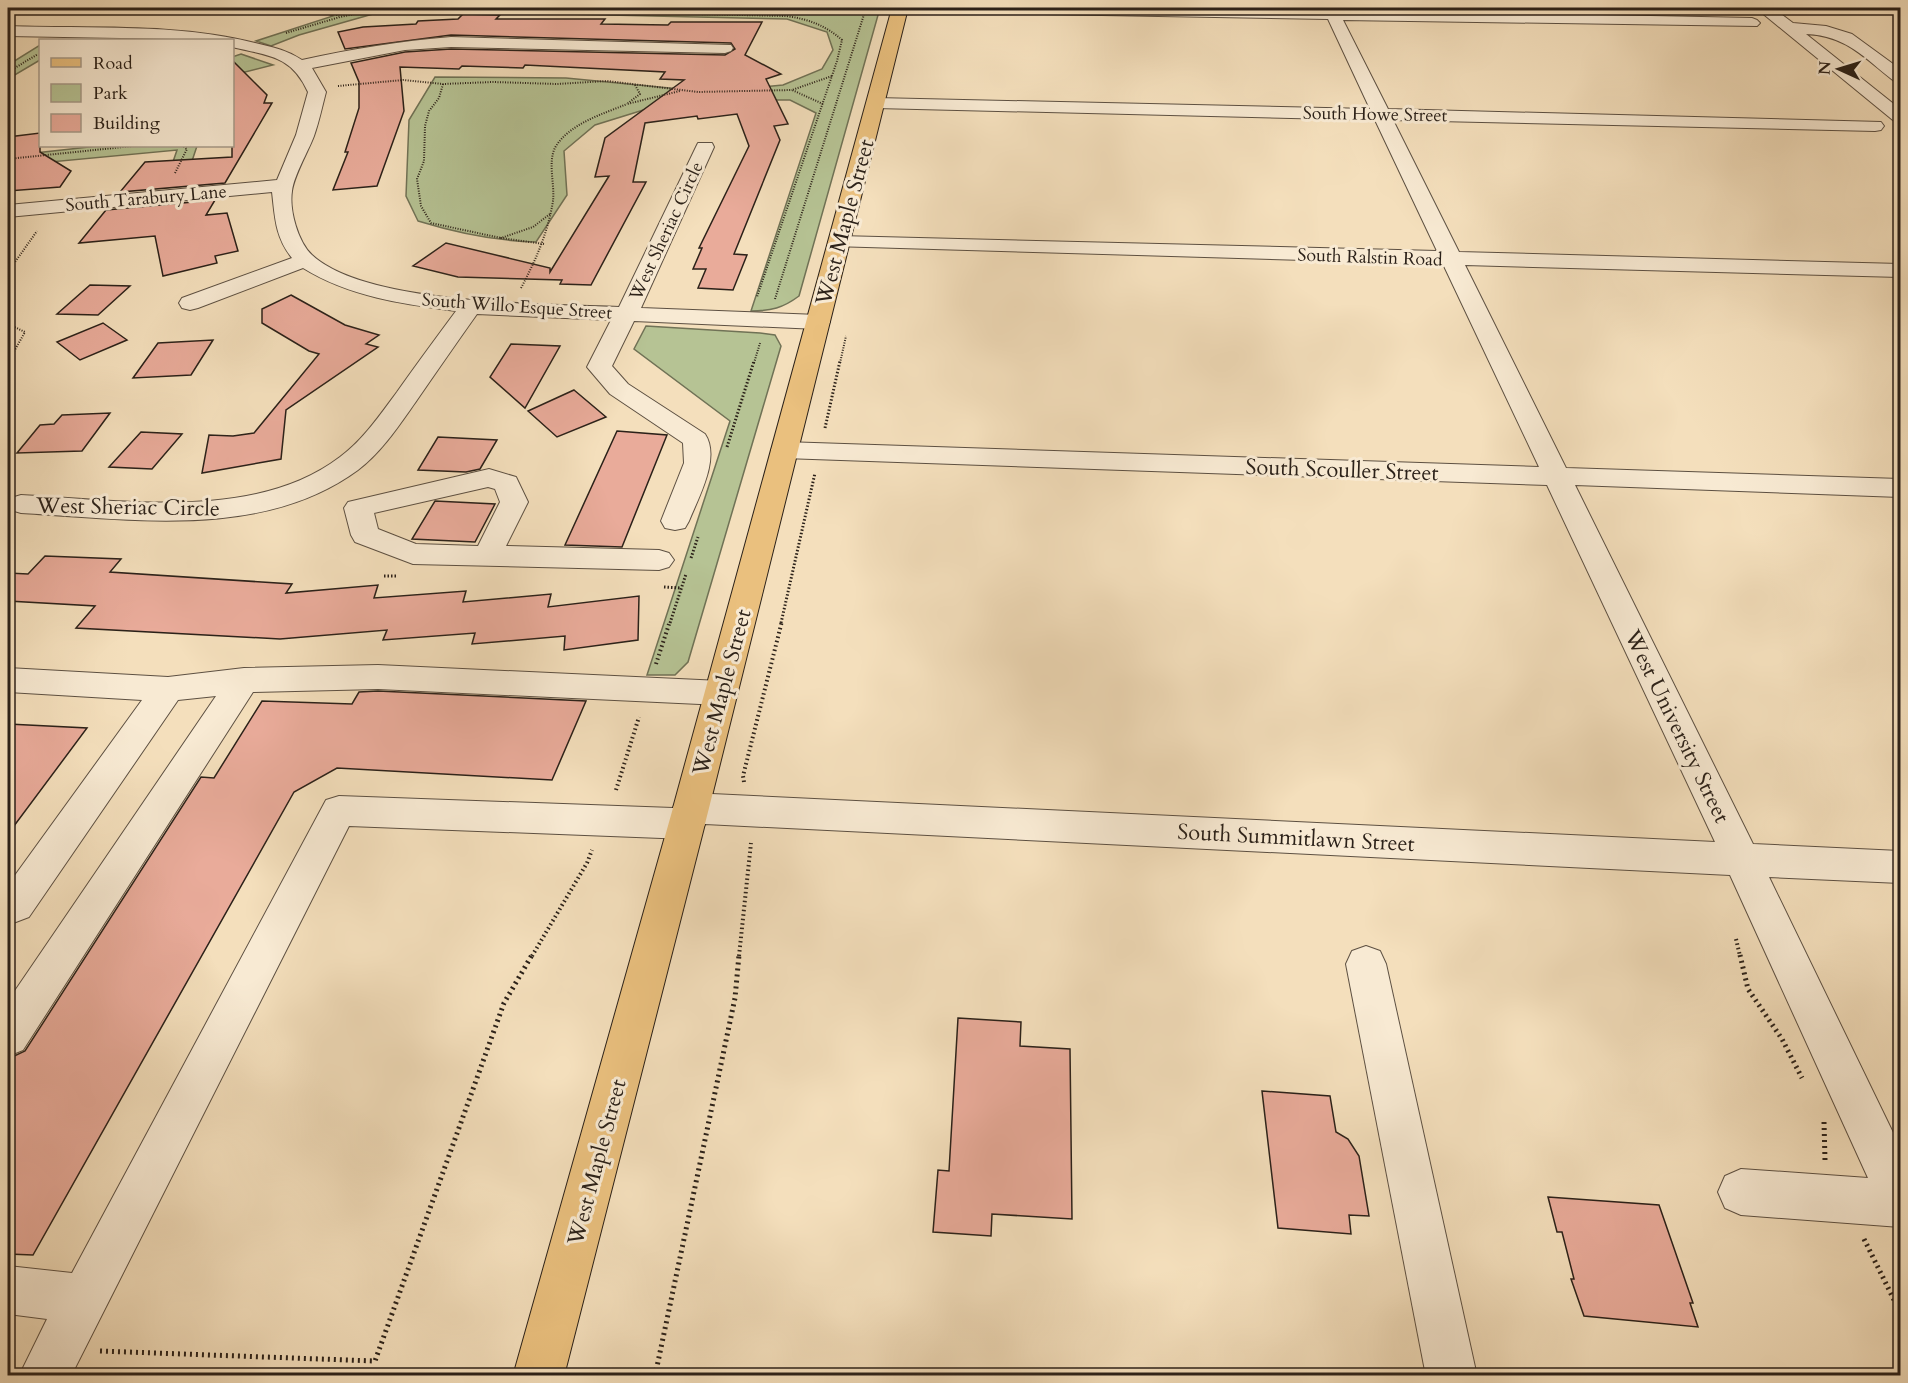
<svg xmlns="http://www.w3.org/2000/svg" width="1908" height="1383" font-family="Cardo,serif">
<rect width="100%" height="100%" fill="#f4dfbc"/>
<filter id="stains"><feTurbulence type="fractalNoise" baseFrequency=".00333" numOctaves="4"/><feColorMatrix values="0 0 0 0 .2 0 0 0 0 .09 0 0 0 0 .02 0 0 0 .5 -.17"/></filter>
<radialGradient id="worn" r=".72"><stop offset=".6" stop-color="#630" stop-opacity="0"/><stop offset="1" stop-color="#630" stop-opacity=".3"/></radialGradient>
<g fill="#b6c394" stroke="#707256" stroke-width="1.5">
<path d="M 247,8 L 880,8 L 799,296 C 783,308 771,311 751,311 L 816,113 L 790,100 L 748,100 L 653,107 L 595,125 L 564,151 L 567,195 L 536,242 C 495,241 457,233 418,221 L 406,196 L 409,120 L 435,77 L 566,78 L 711,92 L 783,85 L 822,69 L 833,50 L 827,32 L 787,19 L 387,10 L 299,35 L 271,46 L 256,41 L 333,16 L 317,9 Z"/>
<polygon points="40,45 40,60 8,79 8,65"/>
<polygon points="241,54 273,65 233,75 232,57"/>
<polygon points="98,146 197,146 184,185 164,188 177,150 8,166 8,156"/>
<polygon points="646,326 760,333 775,335 781,346 688,662 675,675 647,675 730,421 634,349"/>
</g>
<g fill="#e9ab9a" stroke="#2b2119" stroke-width="1.5">
<polygon points="463,14 500,15 496,19 605,19 601,24 668,25 671,22 762,22 745,55 781,74 766,79 788,124 774,126 780,140 734,254 747,255 733,290 698,288 706,269 693,269 702,248 699,248 749,146 737,114 698,119 697,116 645,123 633,182 646,182 591,285 560,284 562,280 458,277 413,266 446,243 550,268 550,272 609,176 595,177 605,138 684,80 660,79 665,72 525,65 523,68 462,66 459,69 400,67 404,111 377,186 333,190 348,152 345,152 359,108 359,82 351,63 405,52 451,49 725,55 735,49 731,43 451,35 345,49 338,32 363,27 416,24 418,21 458,19"/>
<polygon points="232,60 267,95 264,103 272,103 225,183 120,192 145,162 232,157"/>
<polygon points="40,133 40,152 71,171 60,187 8,191 8,137"/>
<polygon points="215,200 206,215 227,213 238,251 215,256 217,263 163,276 155,236 79,243 106,210"/>
<polygon points="90,285 130,286 98,315 57,314"/>
<polygon points="291,295 345,325 379,335 366,344 378,347 286,410 281,459 202,473 209,435 233,436 254,433 319,354 309,351 262,323 262,309"/>
<polygon points="103,323 127,340 80,360 57,342"/>
<polygon points="213,340 191,375 133,378 158,343"/>
<polygon points="511,344 560,346 525,408 490,377"/>
<polygon points="574,390 606,417 557,437 528,411"/>
<polygon points="110,413 82,451 17,453 40,425 54,424 62,415"/>
<polygon points="617,431 667,435 622,547 565,545"/>
<polygon points="141,432 182,434 152,469 109,467"/>
<polygon points="438,437 497,440 480,469 466,472 418,470"/>
<polygon points="435,501 495,504 475,542 412,539"/>
<polygon points="45,556 121,559 110,572 292,584 286,593 378,585 374,598 466,591 463,602 551,594 548,607 639,596 638,640 564,650 565,636 472,644 475,633 383,640 387,630 280,639 76,628 95,606 8,601 8,573 28,574"/>
<polygon points="378,691 586,701 552,780 337,768 294,792 33,1255 8,1254 8,1063 12,1057 25,1051 201,777 214,778 262,701 352,704 359,692"/>
<polygon points="8,724 87,728 8,834"/>
<polygon points="958,1018 1021,1022 1020,1046 1070,1049 1072,1219 992,1214 991,1236 933,1232 938,1170 949,1171"/>
<polygon points="1262,1091 1330,1096 1336,1132 1348,1139 1359,1156 1369,1216 1349,1215 1351,1234 1278,1228"/>
<polygon points="1548,1197 1659,1205 1693,1303 1690,1303 1698,1327 1584,1316 1571,1279 1574,1279 1562,1232 1557,1232"/>
</g>
<g fill="none" stroke-linecap="round" stroke-linejoin="round">
<g stroke="#5d5042" stroke-width="2">
<g id="minor">
<polygon points="983,8 1323,10 1323,8 1337,8 1339,10 1752,18 1757,20 1760,23 1757,26 1343,20 1388,109 1881,122 1884,126 1881,130 1875,131 1393,120 1459,252 1900,264 1900,277 1465,265 1566,468 1900,479 1900,497 1575,485 1753,844 1900,851 1900,883 1769,877 1900,1147 1900,1227 1741,1215 1725,1208 1718,1192 1725,1176 1741,1169 1868,1178 1730,875 705,824 700,835 687,839 349,826 71,1376 19,1376 47,1319 8,1314 8,1266 72,1273 326,800 339,796 673,808 678,797 691,793 1715,842 1547,485 784,458 775,456 771,450 775,444 784,442 1539,467 1443,264 832,246 828,242 832,238 839,236 1437,251 1375,120 876,108 870,107 867,103 870,99 876,98 1370,109 1328,19 991,13"/>
<path d="M 1756,8 L 1773,8 L 1793,23 L 1826,26 L 1852,34 L 1900,69 L 1900,82 L 1894,81 C 1863,57 1847,36 1806,34 L 1900,109 L 1900,122 L 1894,121 Z"/>
<path d="M 8,26 C 90,29 177,23 255,43 C 272,47 287,50 302,60 C 352,49 400,41 451,37 L 731,45 L 733,48 L 731,51 L 725,53 L 451,47 L 405,50 L 312,68 L 326,92 C 322,107 319,122 314,136 C 308,152 294,175 292,191 C 289,210 298,242 312,255 C 366,305 545,304 619,307 L 696,147 L 698,143 L 712,143 L 714,147 L 641,308 L 818,315 L 826,317 L 830,322 L 826,327 L 818,329 L 634,321 L 612,366 L 628,384 L 705,434 C 721,458 698,498 689,521 L 685,528 L 675,530 L 665,528 L 661,521 L 684,463 L 683,443 L 610,394 L 587,367 L 611,320 L 477,314 C 457,342 437,371 417,400 C 400,424 382,452 358,470 C 263,540 131,519 21,513 L 11,510 L 8,505 L 11,498 L 21,495 C 121,500 255,522 340,457 C 363,440 380,415 397,392 C 416,365 436,338 456,311 C 403,304 350,297 303,268 L 198,308 L 190,310 L 182,308 L 179,303 L 182,298 L 292,258 C 275,237 275,217 272,192 L 8,217 L 8,205 L 277,180 L 296,135 L 308,92 C 291,55 269,56 232,47 L 232,40 L 8,36 Z"/>
<path d="M 489,469 L 516,477 L 528,502 L 506,546 L 659,550 L 669,553 L 674,560 L 669,567 L 659,570 L 413,564 L 355,542 L 351,535 L 344,508 L 348,502 ZM 488,487 L 495,489 L 500,502 L 478,546 L 416,544 L 378,529 L 374,513 Z"/>
<polygon points="378,665 721,681 733,684 738,693 733,702 721,705 378,689 253,692 23,1050 8,1056 8,1001 216,696 178,700 29,917 8,925 8,885 142,700 8,692 8,668 168,677 244,668"/>
<polygon points="1366,946 1380,951 1386,964 1477,1376 1426,1376 1346,964 1352,951"/>
</g>
</g>
<g stroke="#2b2119" stroke-width="2">
<polygon id="major" points="892,8 908,8 709,808 564,1376 513,1376 673,808"/>
</g>
<g stroke="#2b2119" stroke-width="2" stroke-dasharray="1 1.5" stroke-linecap="butt">
<polyline points="323,8 339,16"/>
<path d="M 427,8 L 786,16 C 808,19 825,25 842,40 L 837,61 L 757,297"/>
<polyline points="286,33 340,17 385,8"/>
<polyline points="8,72 38,54"/>
<polyline points="443,84 439,98 429,111 425,126 424,161 417,179 421,206 431,223 501,238"/>
<polyline points="635,85 640,94 627,104 680,91"/>
<polyline points="338,86 403,80 443,84 493,82 557,84 607,81 698,92 792,90"/>
<polyline points="823,104 792,90 832,76"/>
<polyline points="8,159 133,146"/>
<polyline points="175,173 187,149 183,146"/>
<polyline points="544,244 501,238 533,227 550,214"/>
<polyline points="8,272 37,231"/>
<path d="M 521,288 C 536,260 548,232 553,201 C 555,184 547,161 556,146 C 571,123 603,114 627,104"/>
<polyline points="775,299 866,8"/>
<polyline points="8,324 25,332 8,362"/>
<polyline points="754,363 760,343"/>
<polyline points="840,363 846,336"/>
</g>
<g stroke="#2b2119" stroke-width="3" stroke-dasharray="1.5 2" stroke-linecap="butt">
<polyline points="825,428 840,361"/>
<polyline points="727,447 754,361"/>
<polyline points="691,558 698,537"/>
<polyline points="384,576 396,576"/>
<polyline points="664,587 681,588"/>
<polyline points="670,623 686,574"/>
<polyline points="781,623 815,473"/>
</g>
<g stroke="#2b2119" stroke-width="4" stroke-dasharray="1.5 3" stroke-linecap="butt">
<polyline points="656,664 670,621"/>
<polyline points="744,782 743,776 782,621"/>
<polyline points="616,790 639,717"/>
<polyline points="1736,939 1740,956"/>
<polyline points="532,956 587,863 592,850"/>
<polyline points="739,956 751,843"/>
</g>
<g stroke="#2b2119" stroke-width="5" stroke-dasharray="2 4" stroke-linecap="butt">
<polyline points="1740,955 1748,989 1782,1039 1802,1078"/>
<polyline points="1824,1122 1825,1160"/>
<polyline points="1864,1239 1900,1312"/>
<polyline points="100,1351 375,1361 504,1003 532,955"/>
<polyline points="655,1376 735,998 739,955"/>
</g>
<use href="#minor" fill="#f8ead3" fill-rule="evenodd"/>
<use href="#major" fill="#eac07e" fill-rule="evenodd"/>
</g>
<g text-anchor="middle" stroke-width="6" stroke-linejoin="round" paint-order="stroke">
<g font-size="18" fill="#2b2119" stroke="#f8ead3">
<text transform="translate(1375 114) rotate(1)" y="6">South Howe Street</text>
<text transform="translate(146 198) rotate(-5)" y="6">South Tarabury Lane</text>
<text transform="translate(666 231) rotate(-65)" y="6">West Sheriac Circle</text>
<text transform="translate(1370 257) rotate(2)" y="6">South Ralstin Road</text>
<text transform="translate(517 306) rotate(4)" y="6">South Willo Esque Street</text>
</g>
<g font-size="22" fill="#2b2119" stroke="#f8ead3">
<text transform="translate(844 222) rotate(-75)" y="8">West Maple Street</text>
<text transform="translate(1342 469) rotate(2)" y="8">South Scouller Street</text>
<text transform="translate(128 506) rotate(1)" y="8">West Sheriac Circle</text>
<text transform="translate(721 692) rotate(-75)" y="8">West Maple Street</text>
<text transform="translate(1678 726) rotate(64)" y="8">West University Street</text>
<text transform="translate(1296 837) rotate(3)" y="8">South Summitlawn Street</text>
<text transform="translate(596 1162) rotate(-75)" y="8">West Maple Street</text>
</g>
</g>
<rect width="1908" height="1383" fill="none" stroke="#f4dfbc" stroke-width="30"/>
<rect x="9" y="9" width="1890" height="1365" fill="none" stroke="#2b2119" stroke-width="3"/>
<rect x="15" y="15" width="1878" height="1353" fill="none" stroke="#2b2119" stroke-width="1.5"/>
<rect x="39" y="39" width="195" height="108" fill="#f8ead3" stroke="#a69a89" stroke-width="1.5"/>
<rect x="51" y="58" width="30" height="9" fill="#eac07e" stroke="#a69a89" stroke-width="1.5"/>
<text x="93" y="69" font-size="18" fill="#2b2119">Road</text>
<rect x="51" y="84" width="30" height="18" fill="#b6c394" stroke="#a69a89" stroke-width="1.5"/>
<text x="93" y="99" font-size="18" fill="#2b2119">Park</text>
<rect x="51" y="114" width="30" height="18" fill="#e9ab9a" stroke="#a69a89" stroke-width="1.5"/>
<text x="93" y="129" font-size="18" fill="#2b2119">Building</text>
<g transform="translate(1839 69) rotate(274)" stroke="#f8ead3" stroke-width="4.5" paint-order="stroke">
<path d="M0-4.5L10 22L0 15L-10 22Z" fill="#2b2119"/>
<text y="-9" font-size="16" font-weight="bold" text-anchor="middle" fill="#2b2119">N</text>
</g>
<rect width="100%" height="100%" filter="url(#stains)"/>
<rect width="100%" height="100%" fill="url(#worn)"/>
</svg>
